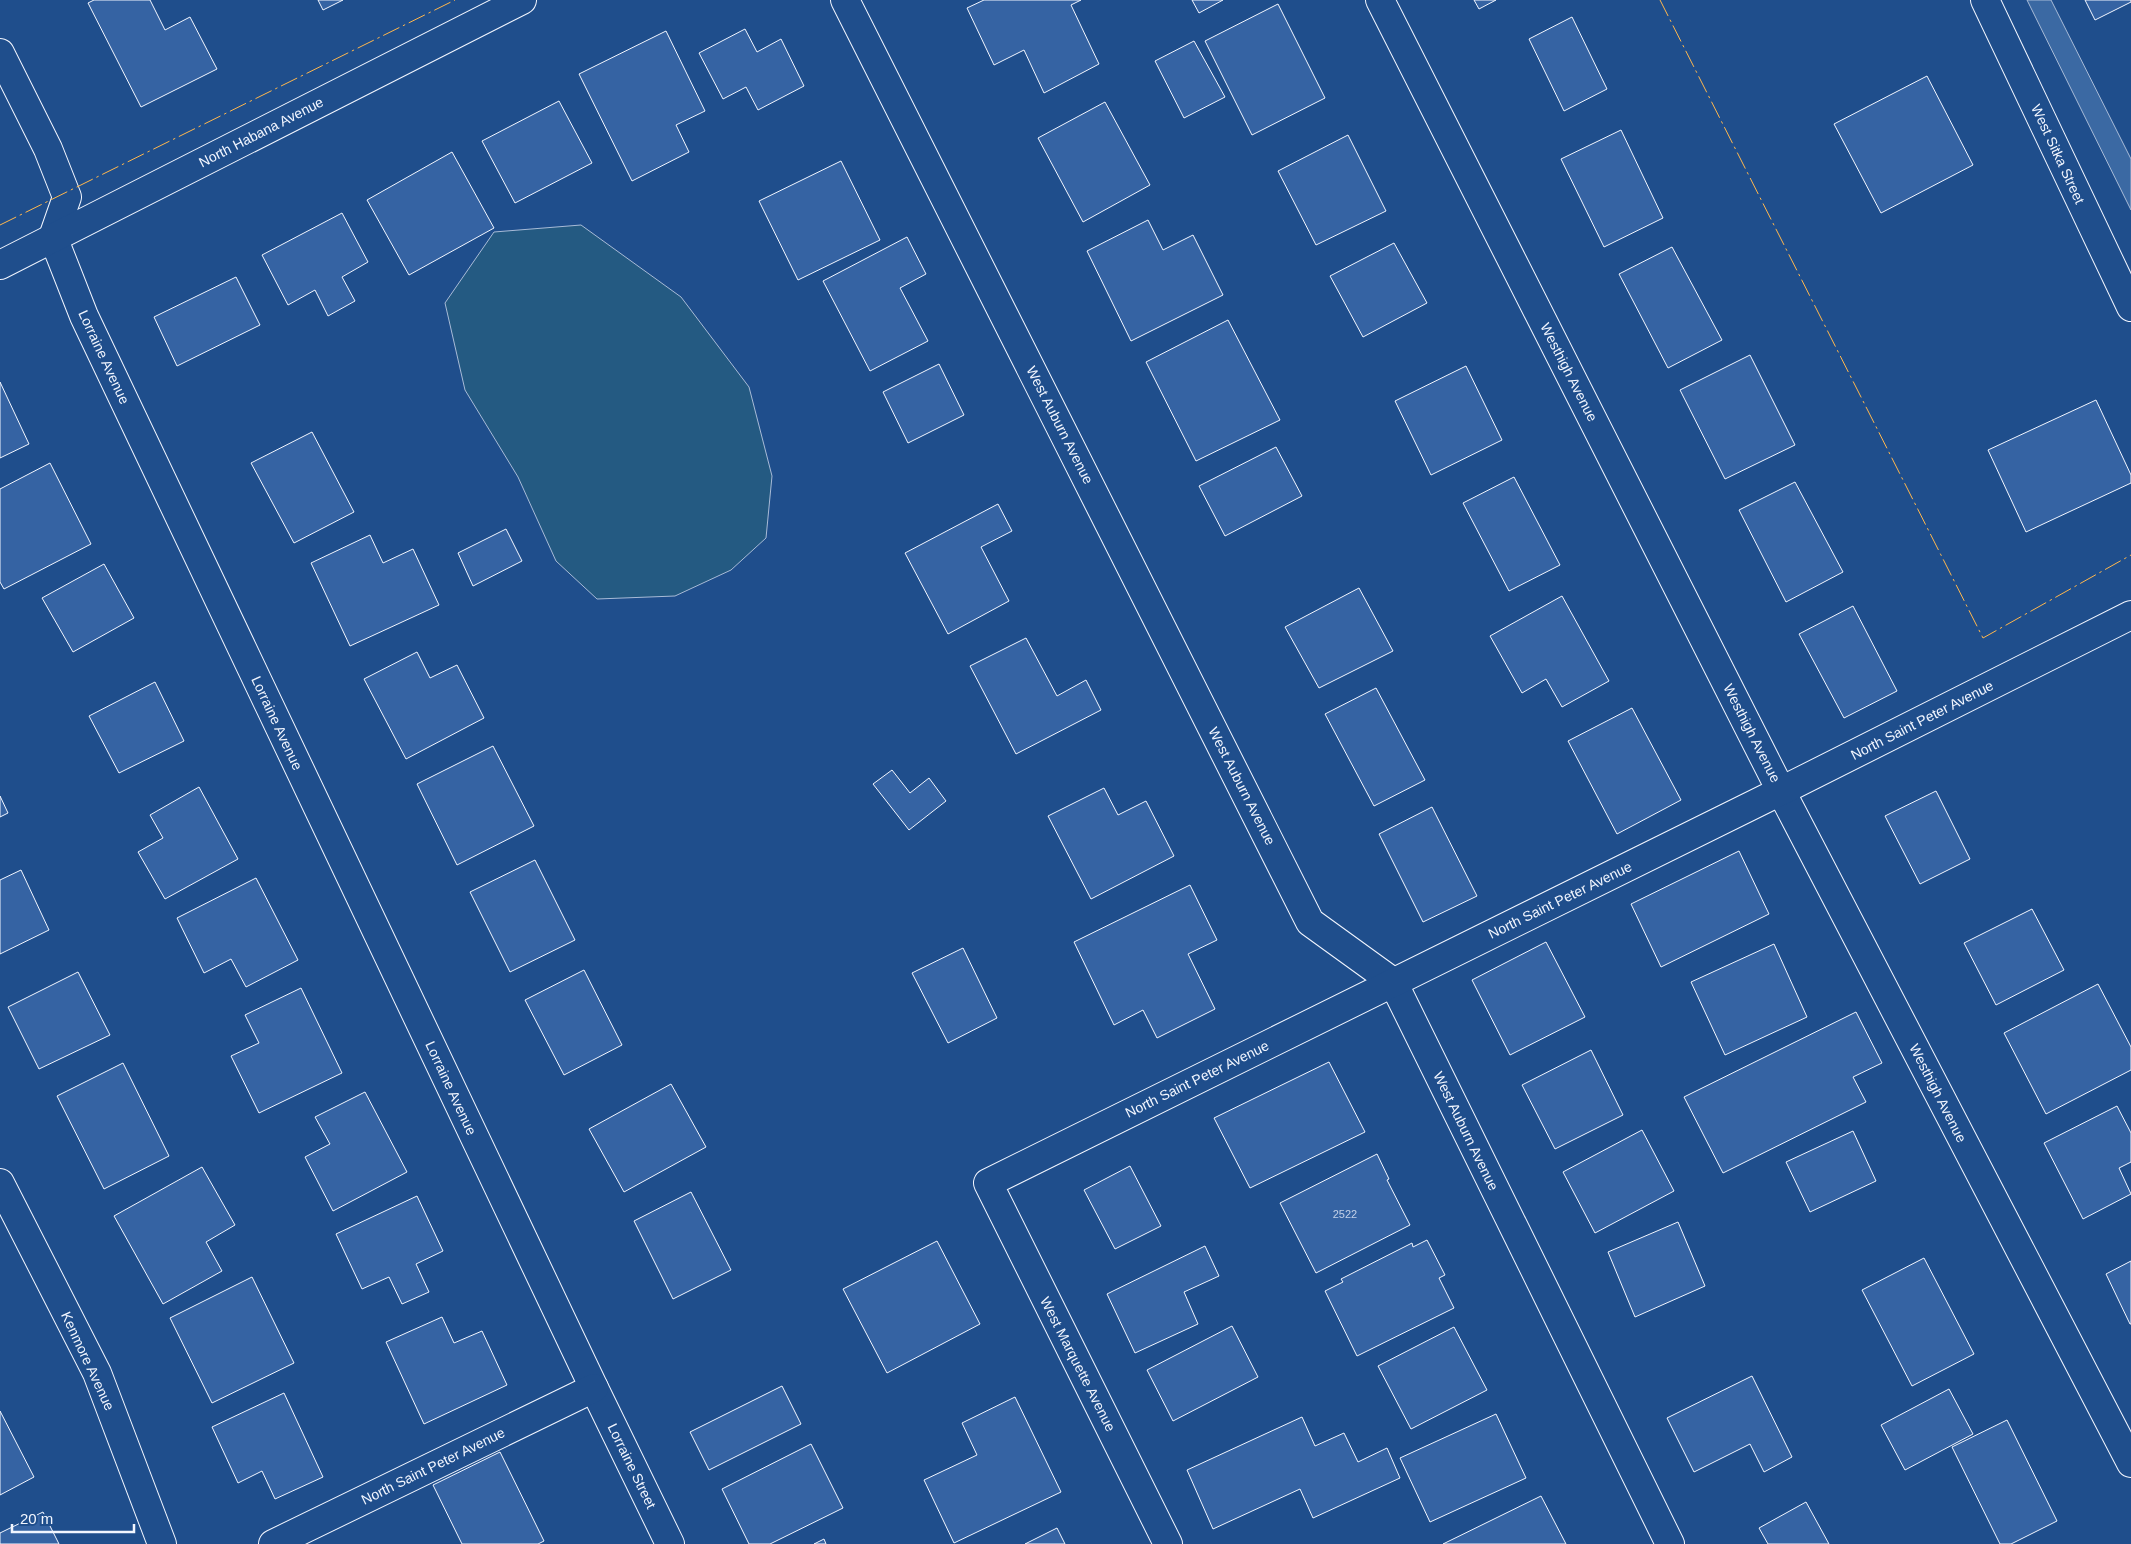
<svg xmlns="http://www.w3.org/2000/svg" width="2131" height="1544" font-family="Arial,sans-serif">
<rect width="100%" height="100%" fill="#1f4e8c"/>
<polygon fill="#245a82" stroke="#a8bbd7" points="581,225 681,297 749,387 772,476 766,538 731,570 675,596 597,599 556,561 518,477 465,390 445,303 494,232"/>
<polygon fill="#3b69a3" stroke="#a8bbd7" points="2027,0 2051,0 2131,159 2131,210"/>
<g fill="#3563a3" stroke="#f2f6ff">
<polygon points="94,0 150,0 165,30 190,17 217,69 141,107 88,3"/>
<polygon points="318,0 343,0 323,10"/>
<polygon points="984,0 1081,0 1071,5 1099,64 1044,93 1024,50 994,65 967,8"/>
<polygon points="1192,0 1223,0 1199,13"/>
<polygon points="1474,0 1496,0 1479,9"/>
<polygon points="2085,0 2131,0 2131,2 2095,20"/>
<polygon points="1278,4 1325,98 1252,135 1205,41"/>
<polygon points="1572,17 1607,89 1564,111 1529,39"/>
<polygon points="745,29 757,52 781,39 804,86 758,110 746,87 723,99 699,53"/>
<polygon points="666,31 705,111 676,125 689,152 632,181 579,74"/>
<polygon points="1194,41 1225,97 1184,118 1155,61"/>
<polygon points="1927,76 1973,165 1881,213 1834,124"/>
<polygon points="559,101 592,163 515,203 482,141"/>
<polygon points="1105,102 1150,185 1083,222 1038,138"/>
<polygon points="1621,130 1663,218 1604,247 1561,159"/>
<polygon points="1348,135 1386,211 1316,245 1278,171"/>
<polygon points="452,152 494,228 409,275 367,200"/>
<polygon points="841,161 880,240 798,280 759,201"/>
<polygon points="342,213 368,262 342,277 355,301 328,316 315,290 288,305 262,255"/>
<polygon points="1148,220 1163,250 1193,235 1223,295 1131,341 1087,251"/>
<polygon points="907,237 926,274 900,288 928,341 870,371 823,281"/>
<polygon points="1394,243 1427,303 1363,337 1330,276"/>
<polygon points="1672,247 1722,340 1668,368 1619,274"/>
<polygon points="236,277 260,325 177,366 154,317"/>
<polygon points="1228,320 1280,420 1196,461 1146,362"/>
<polygon points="1750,355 1795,445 1725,479 1680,390"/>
<polygon points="939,364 964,415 908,443 883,392"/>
<polygon points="1466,366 1502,440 1431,475 1395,401"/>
<polygon points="0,382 29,444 0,458"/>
<polygon points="2096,400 2131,475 2131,483 2026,532 1988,450"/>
<polygon points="312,432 354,512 294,543 251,463"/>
<polygon points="1276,447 1302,496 1225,536 1199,486"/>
<polygon points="50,463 91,544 4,589 0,582 0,489"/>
<polygon points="1514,477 1560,565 1509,591 1463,503"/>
<polygon points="1795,482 1843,572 1786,602 1739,510"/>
<polygon points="998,504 1012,531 981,547 1009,601 948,634 905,553"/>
<polygon points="506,529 522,561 473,586 458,553"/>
<polygon points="370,535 383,563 413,549 439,605 350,646 311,563"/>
<polygon points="104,564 134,618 73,652 42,598"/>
<polygon points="1359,588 1393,651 1319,688 1285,627"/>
<polygon points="1562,596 1609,681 1562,707 1546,679 1522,693 1490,636"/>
<polygon points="1853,606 1897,691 1844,718 1799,634"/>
<polygon points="1026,638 1057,696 1086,680 1101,710 1016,754 970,666"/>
<polygon points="417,652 430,678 457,665 484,718 406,759 364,679"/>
<polygon points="155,682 184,741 119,773 89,716"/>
<polygon points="1376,688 1425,780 1374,806 1325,714"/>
<polygon points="1632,708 1681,800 1617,834 1568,741"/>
<polygon points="493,746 534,826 457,865 417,784"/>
<polygon points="892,770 910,793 929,778 946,801 909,830 873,784"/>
<polygon points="199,787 238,859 165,899 138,852 163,838 150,815"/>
<polygon points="1104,788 1118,815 1146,801 1174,856 1091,899 1048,816"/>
<polygon points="1936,791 1970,859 1920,884 1885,816"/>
<polygon points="0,796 8,813 0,817"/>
<polygon points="1432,807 1477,896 1423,922 1379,834"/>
<polygon points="1739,851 1769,914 1661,967 1631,904"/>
<polygon points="535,860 575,940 510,972 470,892"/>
<polygon points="21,870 49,930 0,954 0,880"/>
<polygon points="256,878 298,960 246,987 231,959 204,973 177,918"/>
<polygon points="1190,885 1217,940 1188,954 1215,1009 1157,1038 1143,1010 1114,1025 1074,942"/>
<polygon points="2032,909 2064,970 1996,1005 1964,943"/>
<polygon points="1546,942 1585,1017 1510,1055 1472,980"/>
<polygon points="1774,944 1807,1017 1725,1055 1691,982"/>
<polygon points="963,948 997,1018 948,1043 912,973"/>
<polygon points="584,970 622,1045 564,1075 525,1000"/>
<polygon points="78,972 110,1035 39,1069 8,1007"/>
<polygon points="2098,984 2131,1047 2131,1070 2046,1114 2004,1033"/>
<polygon points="301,988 342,1073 259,1113 231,1056 259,1043 245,1015"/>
<polygon points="1856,1012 1882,1063 1853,1077 1866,1102 1723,1173 1684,1097"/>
<polygon points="1591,1050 1623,1115 1555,1149 1522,1085"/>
<polygon points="1329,1062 1365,1132 1250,1188 1214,1118"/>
<polygon points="123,1063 169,1156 104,1189 57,1096"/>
<polygon points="671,1084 706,1147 624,1192 589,1129"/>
<polygon points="365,1092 407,1172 333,1211 305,1157 330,1144 315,1117"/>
<polygon points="2117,1106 2131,1133 2131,1162 2119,1168 2131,1194 2083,1219 2044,1143"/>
<polygon points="1642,1130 1674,1191 1595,1233 1563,1172"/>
<polygon points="1853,1131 1876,1181 1810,1212 1786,1162"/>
<polygon points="1377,1154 1389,1179 1387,1180 1410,1225 1316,1273 1280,1203"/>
<polygon points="1130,1166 1161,1226 1115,1249 1084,1190"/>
<polygon points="202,1167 235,1225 206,1242 222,1271 163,1304 114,1216"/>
<polygon points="691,1192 731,1270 673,1299 634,1221"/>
<polygon points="417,1196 443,1251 416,1264 429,1292 402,1304 389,1277 362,1289 336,1234"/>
<polygon points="1678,1222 1705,1286 1635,1317 1608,1252"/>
<polygon points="1427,1240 1445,1275 1439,1278 1454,1308 1357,1356 1325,1291 1343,1282 1341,1279 1412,1243 1413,1247"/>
<polygon points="937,1241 980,1324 887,1373 843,1289"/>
<polygon points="1205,1246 1219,1276 1184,1292 1198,1324 1135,1353 1107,1294"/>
<polygon points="1924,1258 1974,1354 1912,1386 1862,1290"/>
<polygon points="2131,1261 2131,1324 2130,1324 2106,1274"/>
<polygon points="252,1277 294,1363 212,1403 170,1318"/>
<polygon points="442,1317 454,1343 482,1331 507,1385 424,1424 386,1342"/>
<polygon points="1232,1326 1258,1377 1173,1421 1147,1370"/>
<polygon points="1454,1327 1487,1390 1411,1429 1378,1366"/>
<polygon points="1752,1376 1792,1457 1764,1472 1750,1444 1694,1472 1667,1418"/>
<polygon points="782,1386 801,1424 709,1470 690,1432"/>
<polygon points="1949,1389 1973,1434 1905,1470 1881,1425"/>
<polygon points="284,1393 323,1477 275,1499 262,1471 238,1483 212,1427"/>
<polygon points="1015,1397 1061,1492 954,1543 924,1480 977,1455 962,1423"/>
<polygon points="0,1411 34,1477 0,1495"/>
<polygon points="1496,1414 1526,1478 1430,1522 1400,1458"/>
<polygon points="1302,1417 1315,1446 1344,1433 1358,1462 1387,1448 1400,1478 1313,1518 1300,1489 1213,1529 1187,1470"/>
<polygon points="2007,1420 2057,1521 2011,1544 2000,1544 1952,1447"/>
<polygon points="811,1444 843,1508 770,1544 749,1544 722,1489"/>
<polygon points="500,1452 544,1541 538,1544 462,1544 433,1485"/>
<polygon points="1541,1496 1566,1544 1443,1544"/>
<polygon points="1806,1502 1829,1544 1768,1544 1759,1528"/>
<polygon points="43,1512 59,1544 0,1544 0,1533"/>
<polygon points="1057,1528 1065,1544 1025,1544"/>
<polygon points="824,1539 826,1544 814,1544"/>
</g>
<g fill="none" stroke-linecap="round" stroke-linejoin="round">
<g stroke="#f2f6ff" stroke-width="30">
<g id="street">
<polyline points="845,0 1310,922 1393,982 1670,1544"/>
<polyline points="1380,0 1781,791 2131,1463"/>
<polyline points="1985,0 2131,307"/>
<polyline points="0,53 48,149 67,197 53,237 84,316 594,1388 670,1544"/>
<polyline points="0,1183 97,1373 162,1544"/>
<polyline points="273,1544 594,1388"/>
<polyline points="1168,1544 988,1183 1781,791 2131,615"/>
</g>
</g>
<g stroke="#f2f6ff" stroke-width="30">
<polyline id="secondary" points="0,265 522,0"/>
</g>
<use href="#street" stroke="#1f4e8c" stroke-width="28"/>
<use href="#secondary" stroke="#1f4e8c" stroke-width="28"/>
<g stroke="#ffb74d" stroke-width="1" stroke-dasharray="18 4 2.5 4" stroke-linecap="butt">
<polyline points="1660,0 1983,638 2131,555"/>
<polyline points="0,225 455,0"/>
</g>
</g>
<g text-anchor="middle" stroke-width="4" stroke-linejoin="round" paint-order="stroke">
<g font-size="11" fill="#c3d1e8">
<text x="1345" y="1218">2522</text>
</g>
<g font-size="14" fill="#f2f6ff" stroke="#1f4e8c">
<text transform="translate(261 132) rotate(-27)" y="5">North Habana Avenue</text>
<text transform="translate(2058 154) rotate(65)" y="5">West Sitka Street</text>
<text transform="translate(104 357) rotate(65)" y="5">Lorraine Avenue</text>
<text transform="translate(1569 372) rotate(63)" y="5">Westhigh Avenue</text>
<text transform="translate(1060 425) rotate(63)" y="5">West Auburn Avenue</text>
<text transform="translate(1922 720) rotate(-27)" y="5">North Saint Peter Avenue</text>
<text transform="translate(277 723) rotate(65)" y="5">Lorraine Avenue</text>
<text transform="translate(1752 733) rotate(63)" y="5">Westhigh Avenue</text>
<text transform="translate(1242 786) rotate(63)" y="5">West Auburn Avenue</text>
<text transform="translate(1560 900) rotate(-26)" y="5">North Saint Peter Avenue</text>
<text transform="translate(1197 1079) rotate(-26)" y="5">North Saint Peter Avenue</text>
<text transform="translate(451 1088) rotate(65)" y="5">Lorraine Avenue</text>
<text transform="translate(1938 1093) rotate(63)" y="5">Westhigh Avenue</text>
<text transform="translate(1466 1131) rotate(64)" y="5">West Auburn Avenue</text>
<text transform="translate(88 1361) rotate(65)" y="5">Kenmore Avenue</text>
<text transform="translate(1078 1364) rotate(63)" y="5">West Marquette Avenue</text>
<text transform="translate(433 1466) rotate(-26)" y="5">North Saint Peter Avenue</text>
<text transform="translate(632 1466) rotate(64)" y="5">Lorraine Street</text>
</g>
</g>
<path d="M12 1524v8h122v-8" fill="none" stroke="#f2f6ff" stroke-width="2.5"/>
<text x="20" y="1524" font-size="15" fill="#f2f6ff" stroke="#1f4e8c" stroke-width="4" paint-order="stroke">20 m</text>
</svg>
